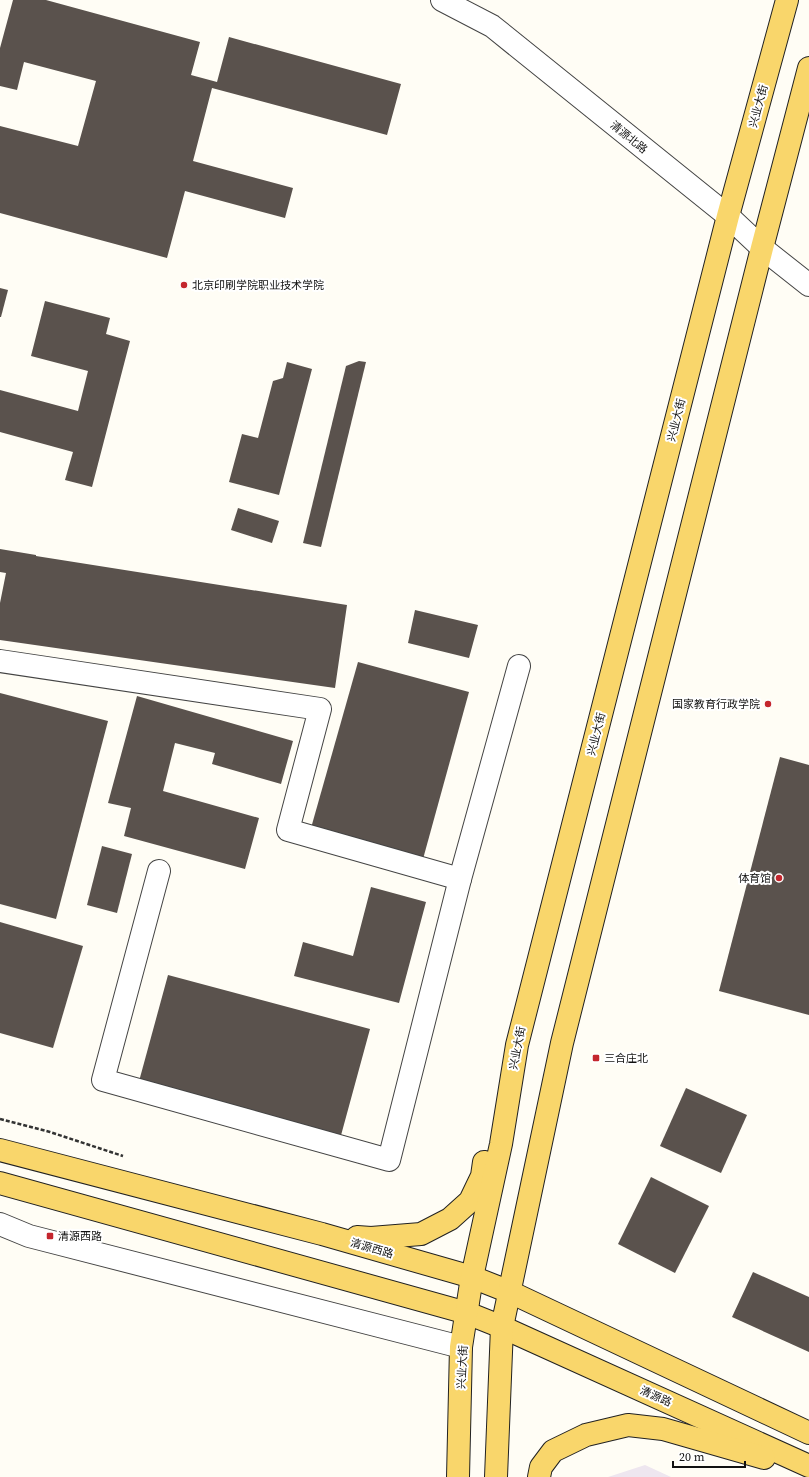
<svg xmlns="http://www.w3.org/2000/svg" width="809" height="1477" font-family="'Source Serif 4','Noto Sans SC',serif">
<rect width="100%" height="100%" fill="#fffdf5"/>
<polygon fill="#eee6ef" points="645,1465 671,1477 608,1477"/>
<g fill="#5a524d">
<polygon points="13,0 46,0 200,42 191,75 217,82 229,37 401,84 387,135 212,88 193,161 293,188 285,218 185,191 167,258 0,213 0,126 78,146 96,81 24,62 17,90 0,86 0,48"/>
<polygon points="0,288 8,290 1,317 0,317"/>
<polygon points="45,301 110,318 106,334 130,341 92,487 65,480 73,452 0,432 0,390 78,411 88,371 31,356"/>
<polygon points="359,361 366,362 321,547 303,543 346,366"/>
<polygon points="287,362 312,369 279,495 229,482 242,434 258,438 273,381 283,378"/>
<polygon points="238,508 279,521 272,543 231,530"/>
<polygon points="0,549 36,555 36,556 347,605 335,688 0,640 0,603 6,573 0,572"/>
<polygon points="415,610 478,625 469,658 408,643"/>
<polygon points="358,662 469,692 423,859 311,828"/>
<polygon points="0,693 108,721 56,919 0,904"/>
<polygon points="137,696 293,741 281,784 212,764 215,753 175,743 163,791 259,818 245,869 124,836 131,808 108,803"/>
<polygon points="780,757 809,765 809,1015 719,991"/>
<polygon points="102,846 132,854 117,913 87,905"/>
<polygon points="371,887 426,902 399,1003 294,976 303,942 353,956"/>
<polygon points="0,922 83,946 53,1048 0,1033"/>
<polygon points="168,975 370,1029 340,1139 138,1085"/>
<polygon points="686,1088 747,1115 721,1173 660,1146"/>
<polygon points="651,1177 709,1206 675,1273 618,1244"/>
<polygon points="753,1272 809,1297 809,1352 732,1317"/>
</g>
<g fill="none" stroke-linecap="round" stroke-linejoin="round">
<g stroke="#444" stroke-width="24">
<g id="minor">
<polyline points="442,0 492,26 728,216 762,248 809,285"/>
<polyline points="0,661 320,709 288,830 460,879 519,666"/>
<polyline points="159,871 103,1080 389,1160 460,879"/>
<polyline points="0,1224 29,1236 461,1347"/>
</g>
</g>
<g stroke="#222" stroke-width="24">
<g id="major">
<polyline points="0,1150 322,1234 472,1277 510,1292 809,1433"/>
<polyline points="0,1183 467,1313 502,1327 809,1466"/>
<polyline points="357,1237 371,1238 421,1234 450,1219 470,1201 482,1176 484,1162"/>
<polyline points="458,1477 461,1347 472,1277 501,1144 517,1045 728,216 787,0"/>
<polyline points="496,1477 502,1327 562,1043 762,248 809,68"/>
<polyline points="539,1477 541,1467 553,1451 586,1435 628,1425 663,1429 764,1458"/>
</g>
</g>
<polyline stroke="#333" stroke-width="2.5" stroke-dasharray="4 2" stroke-linecap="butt" points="0,1119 50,1132 123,1156"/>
<use href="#minor" stroke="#fff" stroke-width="22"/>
<use href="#major" stroke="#f9d66b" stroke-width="22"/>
</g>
<g fill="#c4262e" stroke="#fff" stroke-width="1.5">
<circle cx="184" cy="285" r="4"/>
<circle cx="768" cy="704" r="4"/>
<circle cx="779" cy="878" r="4"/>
<rect x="592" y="1054" width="8" height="8" rx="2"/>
<rect x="46" y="1232" width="8" height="8" rx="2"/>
</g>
<g text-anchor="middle" stroke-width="4" stroke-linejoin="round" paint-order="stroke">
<g font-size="11" fill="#111" stroke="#fff">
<text transform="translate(758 106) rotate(-75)" y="4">兴业大街</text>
<text transform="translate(629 137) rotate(39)" y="4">清源北路</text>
<text transform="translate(676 420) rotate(-76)" y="4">兴业大街</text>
<text transform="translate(596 734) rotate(-76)" y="4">兴业大街</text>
<text transform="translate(517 1048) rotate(-79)" y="4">兴业大街</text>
<text transform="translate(372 1248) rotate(16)" y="4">清源西路</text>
<text transform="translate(462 1367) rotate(-87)" y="4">兴业大街</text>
<text transform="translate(656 1396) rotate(24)" y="4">清源路</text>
</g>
<g font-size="11" fill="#111" stroke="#fff" text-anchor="start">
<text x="192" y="289">北京印刷学院职业技术学院</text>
<text x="760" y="708" text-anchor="end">国家教育行政学院</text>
<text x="771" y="882" text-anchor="end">体育馆</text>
<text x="604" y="1062">三合庄北</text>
<text x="58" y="1240">清源西路</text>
</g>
</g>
<path d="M673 1461v6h72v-6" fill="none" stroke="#111111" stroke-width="2"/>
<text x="679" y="1461" font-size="12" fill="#111111" stroke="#ffffff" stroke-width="3" paint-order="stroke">20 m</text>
</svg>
